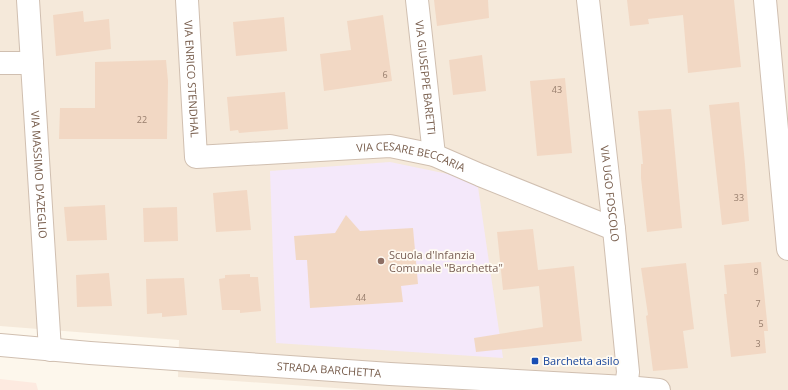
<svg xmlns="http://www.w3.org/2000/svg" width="788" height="390" font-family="'Open Sans',sans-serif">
<rect width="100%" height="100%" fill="#fdf7ec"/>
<polygon fill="#f5e9da" points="0,0 788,0 788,390 363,390 178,377 179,340 0,326"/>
<polygon fill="#fdeae0" points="0,379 36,383 38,390 0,390"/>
<polygon fill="#f4e8fa" points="390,162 477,180 503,358 276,343 270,171"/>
<g fill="#f2d8c4">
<polygon points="434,0 488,0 489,18 437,26"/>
<polygon points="627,0 734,0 741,67 688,73 683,15 648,19 649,24 630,26"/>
<polygon points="83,11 84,22 109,19 111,49 56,56 53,15"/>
<polygon points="383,15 392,81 324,91 320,54 351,50 347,21"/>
<polygon points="284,17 287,51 236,56 233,22"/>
<polygon points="482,55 486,91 453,95 449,60"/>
<polygon points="166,60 168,81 167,139 59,139 60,108 95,108 95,62"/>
<polygon points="565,78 572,153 537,156 530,81"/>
<polygon points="285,92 288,129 239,133 238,130 230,131 227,97"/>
<polygon points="739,102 745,164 749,221 722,225 711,124 709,105"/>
<polygon points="671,109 682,228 647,232 641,178 641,164 643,164 638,111"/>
<polygon points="247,190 251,230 216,232 213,193"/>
<polygon points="105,205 107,240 67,241 64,207"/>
<polygon points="177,207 178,241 144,242 143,208"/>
<polygon points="346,215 360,231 413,228 418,284 401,286 403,302 310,308 307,260 296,260 294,236 335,233"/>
<polygon points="533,229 538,270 574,266 582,341 476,352 474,338 543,327 539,286 503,290 497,232"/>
<polygon points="761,262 768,331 764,331 766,353 731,357 724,294 727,294 724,265"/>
<polygon points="686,263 694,329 683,331 688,368 653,371 646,316 648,315 641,268"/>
<polygon points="109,273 112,306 77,307 76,275"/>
<polygon points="250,274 250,277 258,277 261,311 240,313 240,310 222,310 219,279 225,278 225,275"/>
<polygon points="184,278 187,315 162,317 162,313 147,314 146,279"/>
</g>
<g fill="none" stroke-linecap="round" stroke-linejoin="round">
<g stroke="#d0bfb0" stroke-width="24">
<g id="minor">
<path id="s1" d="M 28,0 L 50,350"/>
<path id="s2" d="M 187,0 L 196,157 L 390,146 L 434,155 L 480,175 L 614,229"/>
<path id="s3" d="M 417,0 L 434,155"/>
<path id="s4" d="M 588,0 L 614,229 L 628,372 L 626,387"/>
<polyline points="765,0 788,249"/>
<polyline points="0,63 32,63"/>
<path id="s5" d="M 0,345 L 90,353 L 390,374 L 626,387 L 659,390"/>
</g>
</g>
<use href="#minor" stroke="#fff" stroke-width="22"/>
</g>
<circle fill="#8d6e63" stroke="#fffbf3" stroke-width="1.5" cx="381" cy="261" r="4"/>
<rect fill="#1a4fb4" stroke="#fffbf3" stroke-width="1.5" x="531" y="357" width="8" height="8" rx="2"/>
<g text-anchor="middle" stroke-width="3.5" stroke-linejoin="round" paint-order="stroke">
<g font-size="9" fill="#977d6c">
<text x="385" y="78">6</text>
<text x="557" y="93">43</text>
<text x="142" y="123">22</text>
<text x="739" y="201">33</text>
<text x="756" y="275">9</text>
<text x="361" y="301">44</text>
<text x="758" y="307">7</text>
<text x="761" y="327">5</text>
<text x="758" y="347">3</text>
</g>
<g font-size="11" fill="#795f4e" stroke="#fffbf3">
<text dy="4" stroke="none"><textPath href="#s2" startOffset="79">VIA ENRICO STENDHAL</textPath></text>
<text dy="4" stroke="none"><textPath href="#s3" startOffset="78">VIA GIUSEPPE BARETTI</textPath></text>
<text dy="4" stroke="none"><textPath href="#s2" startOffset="374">VIA CESARE BECCARIA</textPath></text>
<text dy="4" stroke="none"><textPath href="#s1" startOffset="175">VIA MASSIMO D'AZEGLIO</textPath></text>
<text dy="4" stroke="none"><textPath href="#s4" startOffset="195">VIA UGO FOSCOLO</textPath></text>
<text dy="4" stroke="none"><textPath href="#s5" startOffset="330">STRADA BARCHETTA</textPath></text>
</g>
<g font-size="11" fill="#785e54" stroke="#fffbf3" text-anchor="start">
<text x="389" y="259">Scuola d'Infanzia<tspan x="389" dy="13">Comunale "Barchetta"</tspan></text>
</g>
<g font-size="11" fill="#164399" stroke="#fffbf3" text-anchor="start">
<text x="543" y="365">Barchetta asilo</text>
</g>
</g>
</svg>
